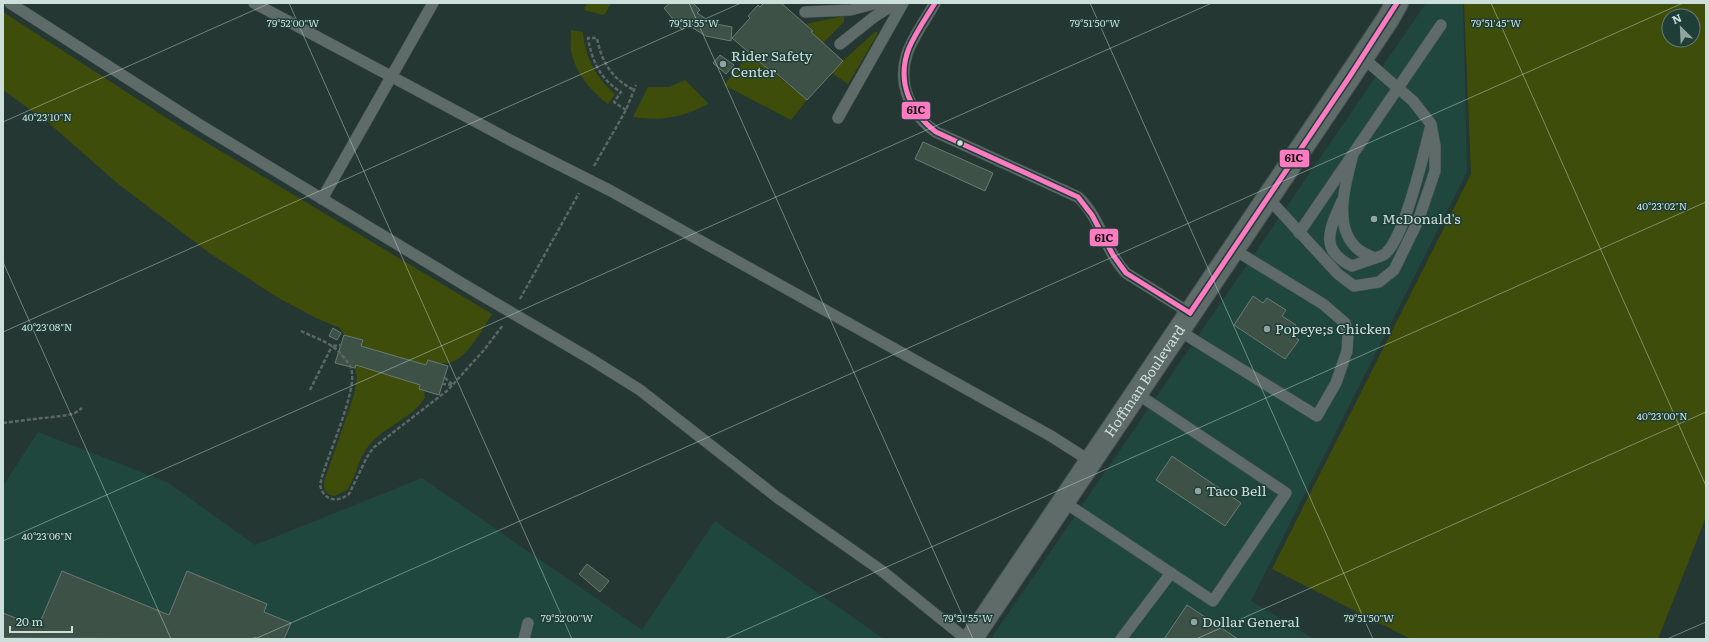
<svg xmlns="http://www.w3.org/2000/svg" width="1709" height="642" font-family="Literata,serif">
<rect width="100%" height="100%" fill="#253733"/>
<g fill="#1f473e">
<polygon points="1426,3 1463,3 1467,172 1251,601 1314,639 995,639 992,637"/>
<polygon points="38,432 167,482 255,545 422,478 642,630 715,521 884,639 3,639 3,486"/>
</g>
<g fill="#3e4d09" fill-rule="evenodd">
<polygon points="587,3 611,3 605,14 603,15 584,10"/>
<path d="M 1464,3 L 1706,3 L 1706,517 L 1658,639 L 1411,639 L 1272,569 L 1471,174 ZM 1669,16 L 1693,16 L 1693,40 L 1669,40 Z"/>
<path d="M 3,12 L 179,126 L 492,314 L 491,316 C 482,330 465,362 447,363 C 441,364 434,362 428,360 L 426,365 L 361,346 L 362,340 L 344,335 L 340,328 L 316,318 L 275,296 L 208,252 L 117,183 L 50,124 L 3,90 Z"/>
<polygon points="843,16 844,18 844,22 823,43 811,32 813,30 806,24"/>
<path d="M 571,30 L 583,32 C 585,58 596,78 615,94 L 608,104 C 592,92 577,75 572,55 C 570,47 571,38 571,30 Z"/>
<polygon points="875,32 877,32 877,35 848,84 832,73 846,58"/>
<polygon points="750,53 807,100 791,120 724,85"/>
<path d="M 685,80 L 708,103 L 706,105 C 680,118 662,121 633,117 L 648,87 L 669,87 Z"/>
<path d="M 356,365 L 420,385 L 419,389 L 424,391 L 425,397 C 416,415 387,426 373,441 C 357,457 358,474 347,490 L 335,496 C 326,495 324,491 324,482 L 354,395 L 357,378 L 355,368 Z"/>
</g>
<g fill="#3d5146" stroke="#6c7a74">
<polygon points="668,3 693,3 700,10 697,13 706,19 716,24 732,27 731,41 706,36 688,25 682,30 664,8 669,4"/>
<polygon points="764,3 781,3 813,31 811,32 843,61 807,100 776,73 774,74 732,38 750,18 748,16 758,5 760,7"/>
<polygon points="720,55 734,65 726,74 713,63"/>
<polygon points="923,142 993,173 985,191 915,159"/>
<polygon points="1253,296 1263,303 1267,298 1286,310 1282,316 1296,325 1290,334 1299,340 1285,359 1234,325"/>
<polygon points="333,328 341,333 337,340 329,336"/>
<polygon points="344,335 363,340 361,346 426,365 428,360 448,366 439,395 419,389 420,385 356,365 355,368 335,363"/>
<polygon points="1172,456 1241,503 1225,526 1156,480"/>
<polygon points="587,564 609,581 600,592 579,574"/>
<polygon points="62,571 169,615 187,571 267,604 264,612 291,623 284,639 259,639 254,637 253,639 3,638 3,613 38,627"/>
<polygon points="1187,605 1238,639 1164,639"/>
</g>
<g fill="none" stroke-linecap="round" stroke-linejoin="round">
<g stroke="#435250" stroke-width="12">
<g id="service">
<polyline points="10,3 200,125 473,290 589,358 640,390 778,498 882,571 966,639"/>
<polyline points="254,3 508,139 611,191 1051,436 1090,461"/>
<path d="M 935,3 C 926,19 912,38 907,54 C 897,84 911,115 936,132 L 1078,197 C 1101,218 1105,251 1126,273 L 1190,313"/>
<polyline points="805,12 850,10 878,3"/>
<polyline points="840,44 874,17 896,3"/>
<polyline points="838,118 903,3"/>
<path d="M 1353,154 C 1346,182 1331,228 1359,250 C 1363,253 1370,256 1375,258 C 1378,257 1383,256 1386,253 C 1405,235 1423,156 1430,129"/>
<polyline points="1268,198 1338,274 1354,286 1379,282 1394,270 1418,221 1435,171 1435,146 1431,124 1413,101 1362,57"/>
<polyline points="322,199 433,3"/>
<path d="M 1342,201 C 1330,228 1318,250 1352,266 L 1375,258"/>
<polyline points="1299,233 1441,25"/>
<polyline points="1178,330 1317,416 1336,383 1347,351 1348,333 1345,323 1323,304 1233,249"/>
<polyline points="1064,502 1213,601 1286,493 1136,393"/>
<polyline points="524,639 528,623"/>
<polyline points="1121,639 1171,573"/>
</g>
</g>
<g stroke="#435250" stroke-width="24">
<g id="minor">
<path id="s1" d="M 971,639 L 1350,76 L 1388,19 L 1397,3"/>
</g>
</g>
<g stroke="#5b6764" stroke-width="2.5" stroke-dasharray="4 2" stroke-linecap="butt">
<path d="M 626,110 L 614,102 L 621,92 C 600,79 592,61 588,38 L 597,38 C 601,61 612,79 634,90"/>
<polyline points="594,166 626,110 636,85"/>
<polyline points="520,299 579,193"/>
<path d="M 301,331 C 313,337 329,342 338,351 C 342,355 349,363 351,368 C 359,390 325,459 320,485 C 324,501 337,503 349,494 L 367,457 L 373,448 L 448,390 L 484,350 L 503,325"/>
<polyline points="333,346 341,345"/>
<polyline points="442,384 453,385 444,377"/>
<polyline points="310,390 332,346"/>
<polyline points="3,423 68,415 75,413 82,408"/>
</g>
<use href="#service" stroke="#5e6b68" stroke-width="11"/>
<use href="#minor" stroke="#5e6b68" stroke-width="22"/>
<g stroke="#1e3e37" stroke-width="8">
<g id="bus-1">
<path d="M 935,3 C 926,18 916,32 909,48 C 896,81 910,112 936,132 L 1078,197 L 1092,215 L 1113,255 L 1126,273 L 1190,313"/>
<polyline points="1190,313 1350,76 1397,3"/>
</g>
</g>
<use href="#bus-1" stroke="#fe7ac1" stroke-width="5"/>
</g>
<path fill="none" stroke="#cddfda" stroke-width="1" stroke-opacity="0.45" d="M 289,3 L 572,639M 689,3 L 973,639M 1090,3 L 1373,639M 1491,3 L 1706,486M 3,122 L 270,3M 3,262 L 171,639M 3,332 L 741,3M 3,541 L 1212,3M 255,639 L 1683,3M 725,639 L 1706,202M 1196,639 L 1706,412M 1667,639 L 1706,622"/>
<g fill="#92a4a0" stroke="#1e3e37" stroke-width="1.5">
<circle cx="723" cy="64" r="4"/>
<circle cx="1374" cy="219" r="4"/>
<circle cx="1267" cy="329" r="4"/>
<circle cx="1198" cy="491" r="4"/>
<circle cx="1194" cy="622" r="4"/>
</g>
<circle fill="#cddfda" stroke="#1e3e37" stroke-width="1.5" cx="960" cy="143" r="3.5"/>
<g text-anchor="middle" stroke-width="3" stroke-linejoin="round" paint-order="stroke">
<g font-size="14" fill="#cddfda" stroke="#1e3e37" text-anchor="start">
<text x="731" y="61">Rider Safety<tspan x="731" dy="16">Center</tspan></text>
<text x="1382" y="224">McDonald's</text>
<text x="1275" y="334">Popeye;s Chicken</text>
<text x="1206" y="496">Taco Bell</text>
<text x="1202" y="627">Dollar General</text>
</g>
<g font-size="14" fill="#cddfda" stroke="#1e3e37">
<text dy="5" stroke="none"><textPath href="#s1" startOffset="311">Hoffman Boulevard</textPath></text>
</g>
</g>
<g font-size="10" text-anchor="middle" fill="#cddfda" stroke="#1e3e37" stroke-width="3" stroke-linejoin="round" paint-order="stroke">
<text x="293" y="27">79°52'00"W</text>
<text x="694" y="27">79°51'55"W</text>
<text x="1095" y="27">79°51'50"W</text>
<text x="1496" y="27">79°51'45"W</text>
<text x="47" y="121">40°23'10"N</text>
<text x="1662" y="210">40°23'02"N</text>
<text x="47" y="331">40°23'08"N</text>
<text x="1662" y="420">40°23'00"N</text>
<text x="47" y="540">40°23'06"N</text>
<text x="567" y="622">79°52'00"W</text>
<text x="968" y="622">79°51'55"W</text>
<text x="1369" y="622">79°51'50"W</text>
</g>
<g stroke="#1e3e37" stroke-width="1.5">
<rect x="901" y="101" width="30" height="19" rx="4" fill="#fe7ac1"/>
<rect x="1279" y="149" width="31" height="19" rx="4" fill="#fe7ac1"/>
<rect x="1089" y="228" width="30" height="19" rx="4" fill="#fe7ac1"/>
</g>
<g font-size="11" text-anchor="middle" font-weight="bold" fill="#111">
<text x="916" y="114">61C</text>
<text x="1294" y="162">61C</text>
<text x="1104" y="242">61C</text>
</g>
<rect width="1709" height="642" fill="none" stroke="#cddfda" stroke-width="8"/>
<g transform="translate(1681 28) rotate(336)"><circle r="19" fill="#1e3e37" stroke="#647e78"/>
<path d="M0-3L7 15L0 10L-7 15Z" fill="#92a4a0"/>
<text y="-6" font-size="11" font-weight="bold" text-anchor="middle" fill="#cddfda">N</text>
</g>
<path d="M10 626v6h62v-6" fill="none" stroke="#cddfda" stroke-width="2"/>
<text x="16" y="626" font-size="12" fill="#cddfda" stroke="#1e3e37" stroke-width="3" paint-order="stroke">20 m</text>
</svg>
